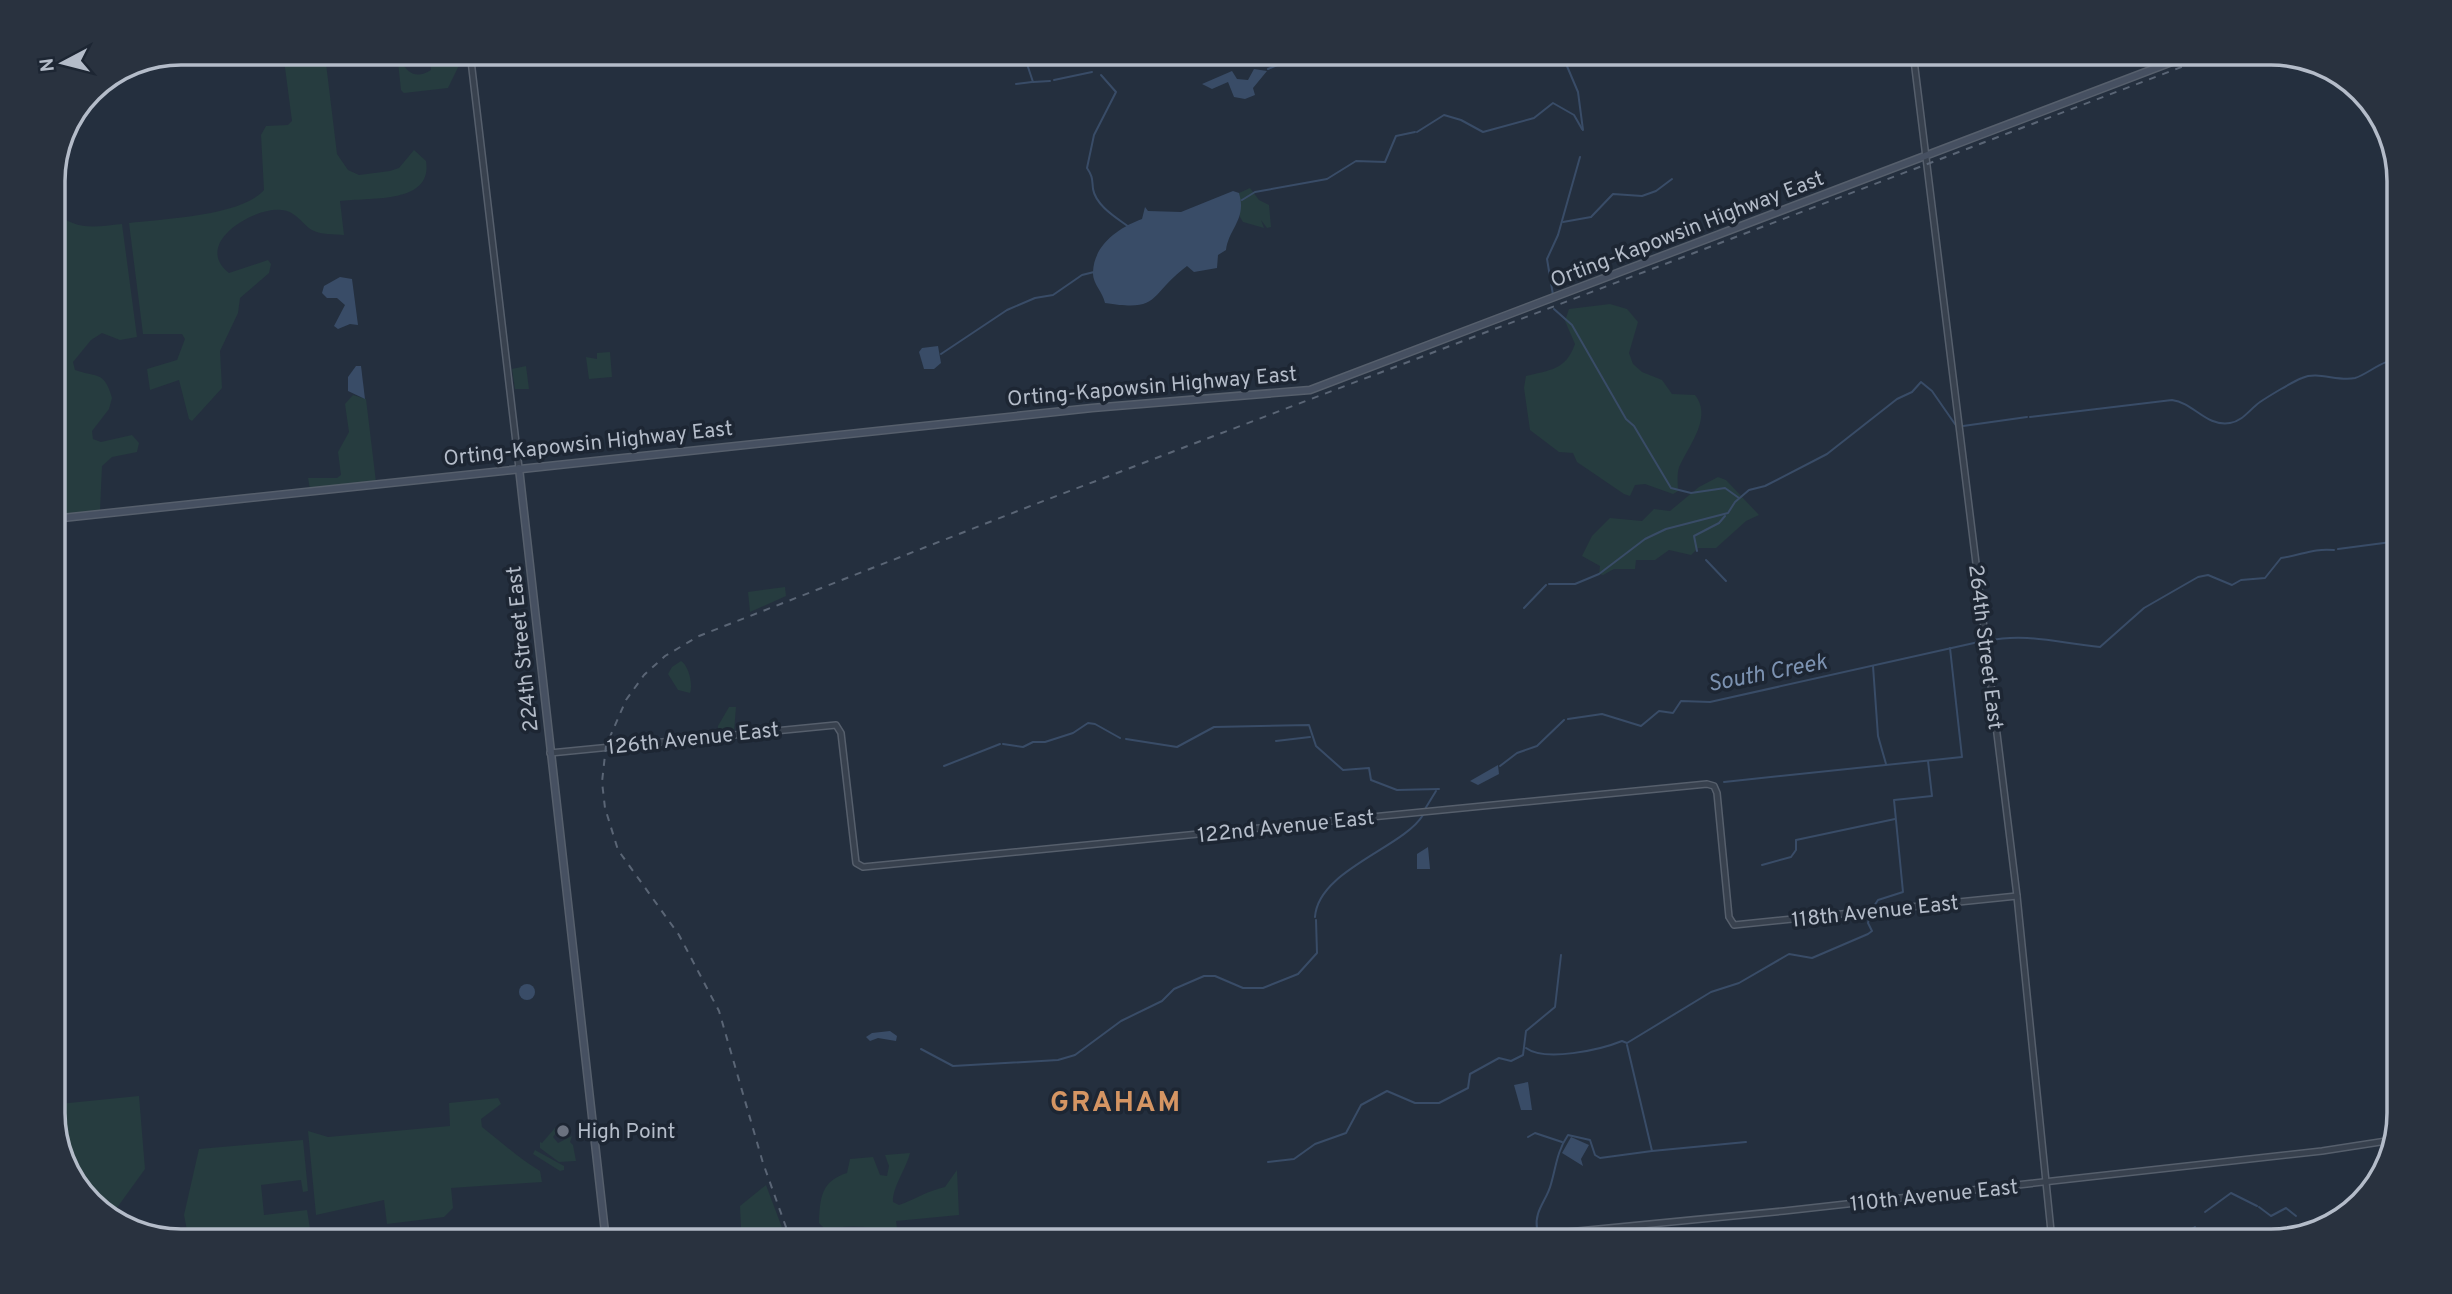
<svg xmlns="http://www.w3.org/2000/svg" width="2452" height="1294" font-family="Overpass,sans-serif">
<rect width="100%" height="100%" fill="#242f3e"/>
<g fill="#263c3f">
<polygon points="181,53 181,52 245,53 244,57 159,66 157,62 159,57"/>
<path d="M 397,53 L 404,53 L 401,61 C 408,74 417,79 431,70 L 429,53 L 465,53 L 448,88 L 404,93 L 401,90 Z"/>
<path d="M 325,55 L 337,154 L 348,170 L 359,175 L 390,171 L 399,168 L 414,150 L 426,161 C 433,204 371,197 340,201 L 344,235 C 335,234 320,235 312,230 C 301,223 296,211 281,210 C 253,207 192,244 229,273 L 268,260 L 271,264 L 269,273 L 240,298 L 238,313 L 220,351 L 222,388 L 192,421 L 189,419 L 179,380 L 150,390 L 147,369 L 177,360 L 185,339 L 182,334 L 143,334 L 129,223 C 162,219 242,216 264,190 L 261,135 L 266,126 L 288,125 L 292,121 L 284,60 Z"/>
<polygon points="1250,188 1259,200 1269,205 1271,227 1267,228 1261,220 1264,228 1243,222 1240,217 1239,193"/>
<path d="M 53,210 C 75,231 93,227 122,224 L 137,337 L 120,340 L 102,333 L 91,340 L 73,362 L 75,370 C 97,378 104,370 112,398 L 109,409 L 92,431 L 93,439 L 101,442 L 132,435 L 139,443 L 137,452 L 112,457 L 102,466 L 100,511 L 53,517 C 53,491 76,469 59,446 L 53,445 Z"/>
<path d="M 1610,304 L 1627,309 L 1638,322 L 1629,353 L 1633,364 L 1642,372 L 1662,380 L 1672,394 L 1695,395 C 1712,416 1691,443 1681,463 C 1676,471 1678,482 1678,491 L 1673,494 L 1645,484 L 1635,485 L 1630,496 L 1624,494 L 1577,462 L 1573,453 L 1559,452 L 1530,430 L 1524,388 L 1526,376 C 1550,370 1566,370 1575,344 L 1565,321 L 1569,309 Z"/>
<polygon points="610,352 612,377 589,379 586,357 597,359 597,353"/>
<polygon points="526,366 529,389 515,389 512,369"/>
<polygon points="353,395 366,399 376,482 310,489 308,478 337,478 341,475 338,452 349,432 345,404"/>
<polygon points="1718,477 1726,480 1759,515 1746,521 1716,548 1698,548 1691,555 1669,550 1655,560 1636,560 1635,569 1614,569 1603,575 1599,574 1600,566 1582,556 1592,536 1610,518 1642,521 1654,509 1670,511 1699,487"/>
<polygon points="785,587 786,596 750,612 748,592"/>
<path d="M 681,661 C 689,666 693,685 690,693 L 678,690 L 668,674 L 672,667 Z"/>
<polygon points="729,707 736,707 734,732 718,733 718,726"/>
<polygon points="139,1096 145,1169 111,1216 74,1184 65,1158 59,1104"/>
<path d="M 498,1098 L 501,1104 L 481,1119 L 482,1127 C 501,1142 520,1159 540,1171 L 542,1182 L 451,1188 L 453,1208 L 444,1217 L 387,1224 L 384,1200 L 316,1215 L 308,1131 L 328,1137 L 450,1126 L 449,1103 Z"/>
<polygon points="555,1128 558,1130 553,1137 558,1143 572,1136 570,1142 573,1145 576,1161 559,1162 540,1148 540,1142 542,1143"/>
<polygon points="303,1140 308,1191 303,1192 301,1180 261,1185 264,1215 307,1210 312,1241 189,1241 184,1215 199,1149"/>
<polygon points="535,1150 564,1166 564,1170 560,1171 533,1154"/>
<path d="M 910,1153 C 906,1169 892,1188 893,1202 L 899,1205 C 916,1199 927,1191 945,1187 L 957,1170 L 959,1215 L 896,1221 L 897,1228 L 909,1230 L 919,1241 L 892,1241 C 878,1221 846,1227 824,1228 L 819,1223 C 820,1198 821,1181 847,1173 L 850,1159 L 873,1157 L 880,1175 L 887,1176 L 889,1166 L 885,1155 Z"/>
<polygon points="766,1185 787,1241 752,1241 741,1228 740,1206"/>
</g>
<g fill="#394c67">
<polygon points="1254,69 1267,71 1253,88 1255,95 1245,99 1234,97 1228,82 1212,89 1202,84 1232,71 1237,79 1248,80"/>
<path d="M 1233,191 L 1239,193 C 1247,219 1229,228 1226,250 L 1218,255 L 1217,268 L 1194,272 L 1187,266 C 1147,296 1162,312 1105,303 C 1103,292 1092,283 1093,272 C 1094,244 1120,227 1142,219 L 1145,207 L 1148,211 L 1181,212 Z"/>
<polygon points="340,277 352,279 358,325 350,324 338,329 334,326 345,305 337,298 327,298 322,293 324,286"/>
<polygon points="938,346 941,363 934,369 924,369 919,352 922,348"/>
<polygon points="356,366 361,366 365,399 348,391 348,377"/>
<polygon points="1498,765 1499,774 1478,785 1470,781"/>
<polygon points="1428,847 1430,869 1417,869 1417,854"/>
<circle cx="527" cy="992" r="8"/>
<polygon points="890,1031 897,1036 896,1041 878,1038 870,1041 866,1037 872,1033"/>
<polygon points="1528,1082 1532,1110 1521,1110 1514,1085"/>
<polygon points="1571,1137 1589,1145 1581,1159 1583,1166 1562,1153"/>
</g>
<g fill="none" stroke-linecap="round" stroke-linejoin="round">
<g stroke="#394c67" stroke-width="2">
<polyline points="1023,52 1033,82 1050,81"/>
<polyline points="1561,52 1578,92 1583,130"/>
<polyline points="1268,69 1282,63 1292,52"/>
<path d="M 1101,75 L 1116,92 L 1094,135 L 1087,168 C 1093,177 1092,179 1093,189 C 1096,206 1117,218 1129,227"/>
<polyline points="1054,80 1092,72"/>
<polyline points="1016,84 1032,82"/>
<polyline points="1417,132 1444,115 1461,120 1483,132 1534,118 1553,103 1574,115 1582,129"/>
<polyline points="1242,200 1255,192 1327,179 1356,161 1385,162 1396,136 1415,132"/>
<polyline points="1563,222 1591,217 1613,194 1642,196 1656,191 1672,179"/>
<polyline points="1553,295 1547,259 1558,235 1580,157"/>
<polyline points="1554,309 1572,325 1626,419 1634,426 1671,488 1691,493 1725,488 1739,498"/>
<polyline points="941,354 1007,310 1035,298 1053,295 1082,275 1094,272"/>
<path d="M 2030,417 L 2172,400 C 2194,403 2206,427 2230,423 C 2243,421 2250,409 2260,402 C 2269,396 2292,382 2302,378 C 2318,371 2338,382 2355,378 C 2369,374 2386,356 2399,362"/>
<polyline points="1963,426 2027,417"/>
<polyline points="2338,549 2399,541"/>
<polyline points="1697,551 1694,536 1719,523 1725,516"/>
<polyline points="1706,560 1726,581"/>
<polyline points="1549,584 1575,584 1599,574 1645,539 1666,529 1728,513 1735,502 1749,490 1765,486 1827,454 1897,399 1912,392 1921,382 1932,391 1957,427"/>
<polyline points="1524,608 1546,585"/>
<path d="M 1988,641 C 2026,632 2062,644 2100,647 L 2144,608 L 2198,577 L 2208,575 L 2232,585 L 2241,580 L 2265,578 L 2281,558 C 2302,555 2313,548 2334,550"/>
<polyline points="1873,666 1878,736 1886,764"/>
<polyline points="1568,719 1602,714 1641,726 1659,711 1673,713 1681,701 1710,702 1983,641"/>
<polyline points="1126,739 1177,747 1214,727 1309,725 1316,746 1343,770 1369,768 1371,780 1397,790 1439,789"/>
<polyline points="1276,741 1310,737"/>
<polyline points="1003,744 1023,747 1033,742 1045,742 1073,733 1088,723 1095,724 1120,738"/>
<polyline points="944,766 1000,744"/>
<polyline points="1500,766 1517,753 1537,746 1564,720"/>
<polyline points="1724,782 1962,757 1950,648"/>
<polyline points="1425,809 1436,791"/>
<polyline points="1762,865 1791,857 1796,850 1796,840 1895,819"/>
<polyline points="1872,909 1878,900 1903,892 1894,800 1932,796 1928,761"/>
<path d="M 1315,917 C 1318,870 1403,848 1423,815"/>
<polyline points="1627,1045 1652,1151 1746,1142"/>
<path d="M 1526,1048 C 1545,1062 1600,1050 1622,1041 L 1627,1043 L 1711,992 L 1739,983 L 1789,954 L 1812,958 L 1868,934 L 1872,931 L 1868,923 L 1870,913"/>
<polyline points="921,1049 953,1066 1058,1060 1075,1055 1121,1021 1162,1001 1174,989 1204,976 1215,976 1243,988 1263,988 1298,974 1317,953 1316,920"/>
<polyline points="1528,1137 1535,1133 1562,1142"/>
<polyline points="1268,1162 1294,1159 1315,1144 1346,1133 1361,1105 1387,1091 1415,1103 1439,1103 1468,1088 1470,1074 1499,1058 1511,1061 1523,1055 1526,1031 1555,1007 1561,955"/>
<polyline points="2259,1207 2271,1216 2286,1208 2296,1216"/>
<polyline points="2205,1212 2231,1193 2257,1206"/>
<polyline points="2309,1222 2347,1215"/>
<path d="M 1537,1228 C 1534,1211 1547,1200 1551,1184 C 1556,1167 1557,1151 1568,1135 L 1590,1140 L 1595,1155 L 1600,1158 L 1652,1151"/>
<polyline points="2184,1241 2185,1233 2195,1227"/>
</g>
<g stroke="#565f6c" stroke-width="8">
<g id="tertiary">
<polyline points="470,52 519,468"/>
<polyline points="1913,52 2017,896 2052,1241"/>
<polyline points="550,753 836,725 841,733 856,863 863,867 1707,784 1714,786 1717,793 1729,917 1734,925 2017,896"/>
<polyline points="1474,1241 1784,1211 2322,1151 2393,1140"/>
</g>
</g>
<g stroke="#565f6c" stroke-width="9">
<g id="secondary">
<polyline points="519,468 606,1241"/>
<polyline points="53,519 1092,408 1310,390 2198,52"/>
</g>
</g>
<use href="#tertiary" stroke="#38414e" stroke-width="5"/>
<use href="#secondary" stroke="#465061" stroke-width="6"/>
<polyline stroke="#5a6575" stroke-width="2" stroke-dasharray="7 7" stroke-linecap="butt" points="791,1241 763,1163 719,1011 679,935 618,850 605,808 602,782 606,746 626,700 644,675 665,656 699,636 1033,505 2221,52"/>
</g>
<circle fill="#6b7280" stroke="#1d2633" stroke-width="2.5" cx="563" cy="1131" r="7"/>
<g text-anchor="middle" stroke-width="7" stroke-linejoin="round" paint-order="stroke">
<g font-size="21" fill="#b4bcc9" stroke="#1d2633">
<text transform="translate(1687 229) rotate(-21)" y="7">Orting-Kapowsin Highway East</text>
<text transform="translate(1152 386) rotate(-5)" y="7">Orting-Kapowsin Highway East</text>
<text transform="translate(588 443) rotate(-6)" y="7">Orting-Kapowsin Highway East</text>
<text transform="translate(1986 647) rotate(83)" y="7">264th Street East</text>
<text transform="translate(522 649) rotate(-96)" y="7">224th Street East</text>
<text transform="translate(693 738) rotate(-6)" y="7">126th Avenue East</text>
<text transform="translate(1286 826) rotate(-6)" y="7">122nd Avenue East</text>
<text transform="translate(1875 911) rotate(-6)" y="7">118th Avenue East</text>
<text transform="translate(1934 1195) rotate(-6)" y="7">110th Avenue East</text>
</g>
<g font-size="21" fill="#b4bcc9" stroke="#1d2633" text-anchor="start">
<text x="577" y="1138">High Point</text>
</g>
<g font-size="23" font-style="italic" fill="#7c92b1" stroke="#1d2633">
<text transform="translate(1767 672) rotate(-11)" y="8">South Creek</text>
</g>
<g font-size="28" font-weight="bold" letter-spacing="2" fill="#d59563" stroke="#1d2633">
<text x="1116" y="1111">GRAHAM</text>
</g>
</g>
<path d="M0 0H2452V1294H0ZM181 65H2271A116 116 0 0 1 2387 181V1113A116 116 0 0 1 2271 1229H181A116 116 0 0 1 65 1113V181A116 116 0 0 1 181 65Z" fill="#29323f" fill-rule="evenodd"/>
<path fill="none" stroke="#b4bcc9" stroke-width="3.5" d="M181 65H2271A116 116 0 0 1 2387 181V1113A116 116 0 0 1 2271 1229H181A116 116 0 0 1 65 1113V181A116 116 0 0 1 181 65Z"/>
<g transform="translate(63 63) rotate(263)" stroke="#1d2633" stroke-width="5" paint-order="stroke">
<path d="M0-5L12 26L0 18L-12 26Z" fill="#b4bcc9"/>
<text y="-10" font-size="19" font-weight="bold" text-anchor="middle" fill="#b4bcc9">N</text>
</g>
</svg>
